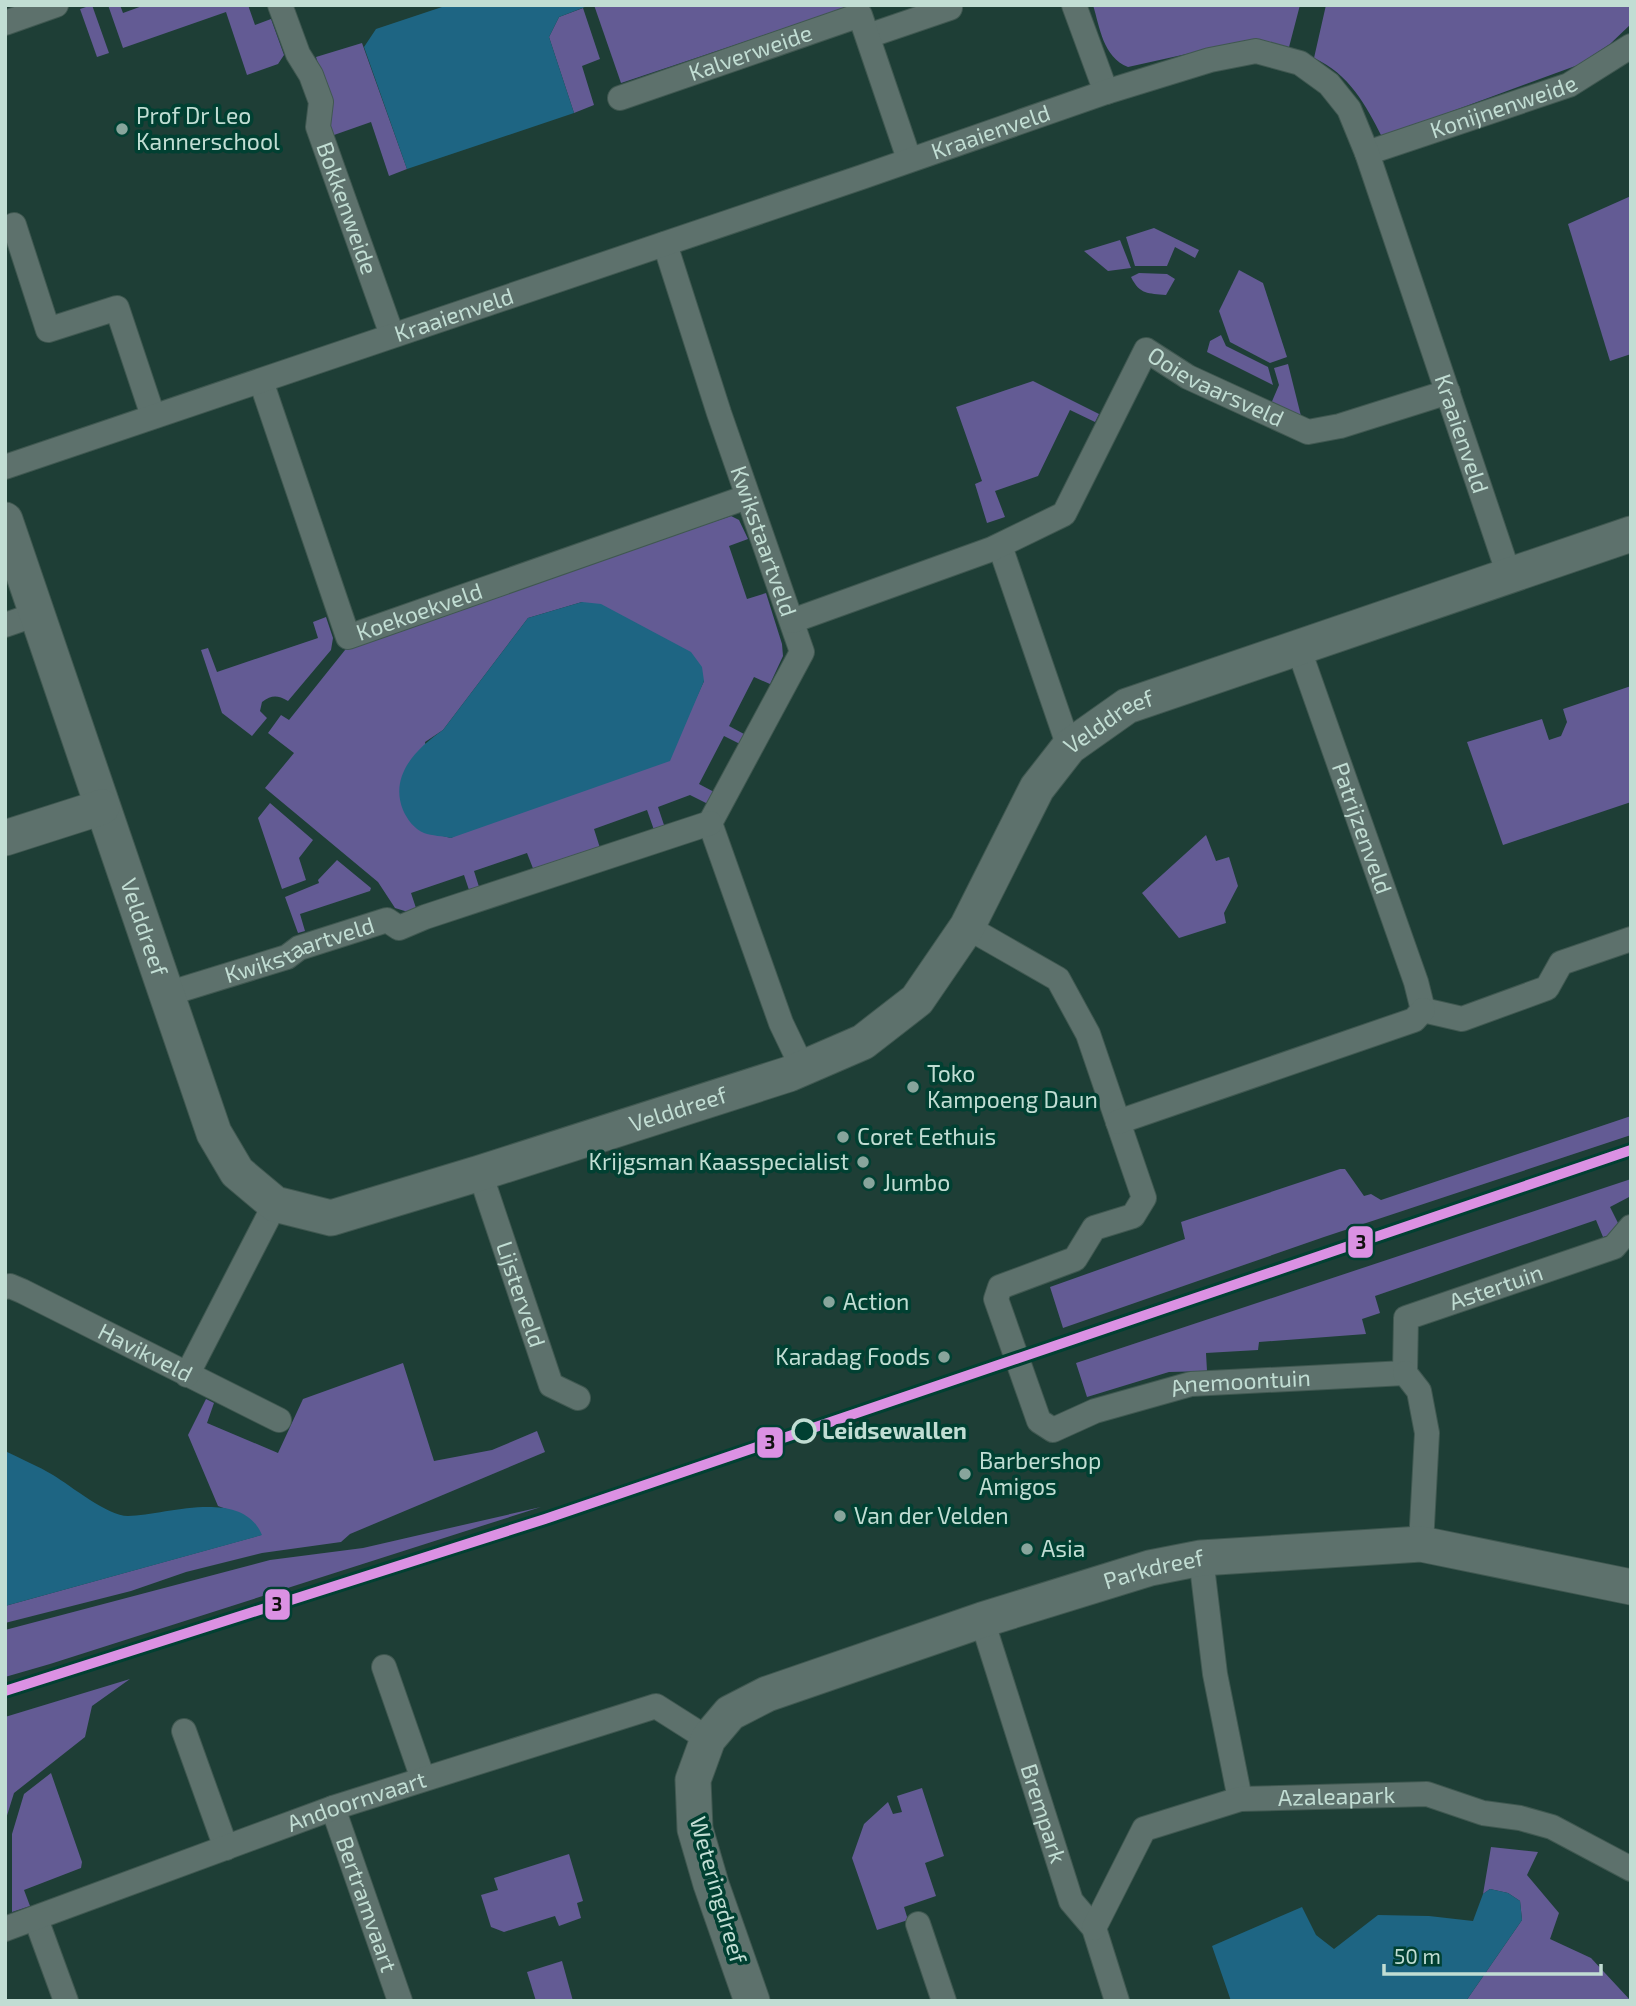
<svg xmlns="http://www.w3.org/2000/svg" width="1636" height="2006" font-family="'Exo 2',sans-serif">
<rect width="100%" height="100%" fill="#1e3e36"/>
<g fill="#635b94" fill-rule="evenodd">
<polygon points="92,5 109,53 97,57 80,9"/>
<polygon points="108,5 120,5 123,13 145,5 248,5 255,25 271,19 284,55 278,64 247,75 226,12 123,48"/>
<polygon points="594,5 854,5 621,83"/>
<path d="M 1093,5 L 1300,5 L 1288,51 L 1218,47 L 1128,67 C 1103,57 1100,28 1093,5 Z"/>
<path d="M 1326,5 L 1631,5 L 1631,24 L 1610,44 L 1578,65 L 1382,137 C 1366,105 1349,74 1314,58 Z"/>
<polygon points="583,8 600,59 582,66 594,105 574,113 549,37 559,17"/>
<polygon points="362,43 407,169 389,176 371,122 334,135 327,131 332,107 316,57"/>
<polygon points="1631,196 1631,354 1610,361 1568,224"/>
<polygon points="1154,228 1199,250 1195,258 1175,247 1167,266 1135,266 1126,237"/>
<polygon points="1120,240 1131,268 1108,271 1084,251"/>
<polygon points="1239,270 1263,283 1287,357 1270,363 1230,342 1219,311"/>
<path d="M 1139,273 L 1167,274 L 1175,279 L 1166,295 C 1148,293 1140,295 1131,277 Z"/>
<polygon points="1221,335 1226,346 1268,367 1273,385 1207,352 1210,341"/>
<polygon points="1288,364 1303,424 1270,406 1279,385 1274,368"/>
<polygon points="1033,381 1099,414 1095,422 1070,410 1038,476 995,491 1005,517 987,523 975,484 982,481 956,407"/>
<path d="M 731,516 L 739,520 L 748,539 L 729,546 L 747,599 L 766,593 L 782,644 L 783,656 L 770,684 L 754,677 L 729,726 L 744,734 L 740,744 L 724,736 L 699,784 L 716,793 L 710,805 L 690,795 L 658,807 L 664,825 L 654,830 L 647,810 L 594,829 L 600,848 L 534,871 L 527,853 L 474,871 L 480,890 L 470,893 L 464,875 L 411,893 L 417,911 L 408,912 L 395,908 L 378,882 L 265,788 L 294,753 L 268,733 L 281,715 L 289,720 L 349,645 ZM 582,602 L 704,681 L 693,705 L 451,838 L 439,835 L 425,742 L 443,730 L 528,618 Z"/>
<path d="M 326,617 L 333,638 L 331,650 L 288,701 C 277,695 272,695 262,702 L 260,711 L 267,718 L 252,736 L 222,713 L 201,650 L 208,648 L 217,672 L 318,638 L 313,622 Z"/>
<polygon points="1631,686 1631,802 1503,845 1467,742 1542,719 1549,740 1561,736 1567,722 1563,709"/>
<polygon points="270,803 313,840 299,858 306,880 282,889 258,818"/>
<polygon points="1206,835 1216,861 1229,857 1238,886 1224,913 1226,923 1179,938 1142,893"/>
<polygon points="337,860 371,888 370,891 300,914 305,931 298,933 285,897 319,883 318,880"/>
<polygon points="1631,1116 1631,1135 1324,1237 1063,1328 1050,1287 1185,1239 1181,1222 1340,1169 1345,1169 1364,1196 1371,1194 1381,1200"/>
<polygon points="1631,1179 1631,1196 1610,1207 1622,1231 1603,1237 1596,1220 1375,1296 1380,1313 1362,1319 1366,1334 1259,1342 1258,1350 1206,1353 1207,1371 1169,1372 1087,1397 1076,1363"/>
<polygon points="403,1363 434,1461 492,1450 537,1431 545,1452 350,1534 341,1542 262,1553 186,1572 131,1591 5,1623 5,1606 261,1535 240,1514 218,1506 188,1435 206,1399 214,1403 207,1423 278,1453 303,1399"/>
<polygon points="541,1507 50,1664 5,1677 5,1630 270,1560 363,1548"/>
<polygon points="130,1679 92,1706 85,1737 14,1793 5,1822 5,1717"/>
<polygon points="51,1773 82,1862 81,1868 24,1890 30,1906 12,1912 12,1834 24,1794"/>
<polygon points="922,1788 944,1856 925,1863 936,1896 904,1907 908,1920 877,1930 852,1858 864,1824 888,1802 893,1814 902,1812 897,1796"/>
<polygon points="1491,1847 1538,1852 1527,1875 1559,1913 1550,1939 1591,1958 1631,2001 1466,2001 1522,1920 1520,1901 1508,1893 1490,1889 1483,1894"/>
<polygon points="569,1854 583,1901 577,1903 581,1918 559,1926 555,1916 504,1932 491,1927 481,1895 498,1890 494,1878"/>
<polygon points="562,1961 573,2001 536,2001 527,1972"/>
</g>
<g fill="#1e6583">
<polygon points="448,5 590,5 559,17 549,37 574,113 407,169 364,47 376,29"/>
<path d="M 582,602 L 601,604 L 691,652 L 702,667 L 704,681 L 670,761 L 451,838 C 443,836 432,836 424,833 C 414,829 407,819 403,810 C 389,775 417,748 443,730 L 528,618 Z"/>
<path d="M 5,1451 C 21,1459 38,1466 53,1475 C 71,1486 108,1516 128,1516 C 166,1515 242,1487 262,1535 L 5,1606 Z"/>
<polygon points="1490,1889 1508,1893 1520,1901 1522,1920 1466,2001 1231,2001 1212,1946 1302,1907 1316,1935 1334,1949 1378,1915 1429,1916 1473,1921 1483,1894"/>
</g>
<g fill="none" stroke-linecap="round" stroke-linejoin="round">
<g stroke="#405851" stroke-width="26">
<g id="street">
<path id="s1" d="M 280,5 L 298,54 L 311,75 L 321,102 L 318,127 L 392,335"/>
<polyline points="1074,5 1106,92"/>
<polyline points="5,23 56,5"/>
<polyline points="868,36 950,8 949,5"/>
<path id="s2" d="M 620,98 L 860,15 L 909,159"/>
<path id="s3" d="M 1367,153 L 1569,85 L 1631,46"/>
<polyline points="14,225 48,330 117,308 153,416"/>
<path id="s4" d="M 665,244 L 719,413 L 802,652 L 710,823 L 781,1023 L 803,1069"/>
<path id="s5" d="M 261,381 L 348,637 L 747,497"/>
<path id="s6" d="M 5,467 L 862,177 L 1106,92 L 1210,60 L 1256,51 L 1300,63 L 1329,84 L 1349,109 L 1367,153 L 1509,575"/>
<polyline points="1000,546 1069,747"/>
<path id="s7" d="M 792,621 L 992,549 L 1064,514 L 1146,350 L 1188,377 L 1308,432 L 1340,426 L 1448,392"/>
<polyline points="5,625 37,614"/>
<path id="s8" d="M 1298,647 L 1416,982 L 1423,1010"/>
<path id="s9" d="M 967,927 L 1058,979 L 1088,1034 L 1144,1198 L 1133,1216 L 1094,1228 L 1075,1259 L 1000,1287 L 996,1299 L 1039,1421 L 1053,1430 L 1095,1411 L 1191,1384 L 1405,1373"/>
<path id="s10" d="M 167,994 L 287,957 L 299,948 L 387,920 L 399,928 L 425,917 L 710,823"/>
<polyline points="1423,1010 1462,1019 1547,988 1561,963 1631,939"/>
<polyline points="1118,1122 1414,1020 1423,1010"/>
<path id="s11" d="M 480,1173 L 551,1385 L 578,1398"/>
<path id="s12" d="M 5,1287 L 10,1286 L 22,1291 L 279,1420"/>
<path id="s13" d="M 1405,1373 L 1406,1318 L 1614,1247 L 1631,1227"/>
<polyline points="1405,1373 1419,1391 1427,1433 1421,1544"/>
<polyline points="187,1375 275,1204"/>
<polyline points="1201,1558 1215,1674 1240,1799"/>
<path id="s14" d="M 982,1620 L 1071,1901 L 1094,1928 L 1117,2001"/>
<polyline points="384,1667 423,1779"/>
<polyline points="184,1731 226,1848"/>
<path id="s15" d="M 333,1808 L 400,2001"/>
<polyline points="36,1919 66,2001"/>
<polyline points="918,1924 944,2001"/>
<path id="s16" d="M 1094,1928 L 1144,1829 L 1240,1799 L 1427,1794 L 1483,1813 L 1520,1818 L 1552,1827 L 1631,1869"/>
<path id="s17" d="M 5,1929 L 333,1808 L 656,1706 L 708,1739"/>
</g>
</g>
<g stroke="#405851" stroke-width="37">
<g id="secondary">
<path id="s18" d="M 5,520 L 214,1133 L 237,1172 L 275,1204 L 331,1218 L 480,1173 L 789,1074 L 863,1042 L 917,1000 L 967,927 L 1037,788 L 1069,747 L 1127,706 L 1631,534"/>
<polyline points="5,838 102,807"/>
<path id="s19" d="M 752,2001 L 711,1884 L 695,1829 L 693,1780 L 708,1739 L 730,1713 L 767,1694 L 982,1620 L 1150,1568 L 1201,1558 L 1421,1544 L 1631,1587"/>
</g>
</g>
<use href="#street" stroke="#5d716c" stroke-width="24"/>
<use href="#secondary" stroke="#5d716c" stroke-width="35"/>
<g stroke="#014032" stroke-width="16">
<polyline id="tram-1" points="5,1691 545,1519 1631,1150"/>
</g>
<use href="#tram-1" stroke="#db91e3" stroke-width="10"/>
</g>
<g fill="#88a59c" stroke="#014032" stroke-width="2.5">
<circle cx="122" cy="129" r="7"/>
<circle cx="913" cy="1087" r="7"/>
<circle cx="843" cy="1137" r="7"/>
<circle cx="863" cy="1162" r="7"/>
<circle cx="869" cy="1183" r="7"/>
<circle cx="829" cy="1302" r="7"/>
<circle cx="944" cy="1357" r="7"/>
<circle cx="965" cy="1474" r="7"/>
<circle cx="840" cy="1516" r="7"/>
<circle cx="1027" cy="1549" r="7"/>
</g>
<circle fill="#014032" stroke="#c1ddd3" stroke-width="3.5" cx="804" cy="1431" r="11"/>
<g text-anchor="middle" stroke-width="7" stroke-linejoin="round" paint-order="stroke">
<g font-size="23" fill="#c1ddd3" stroke="#014032">
<text dy="8" stroke="none"><textPath href="#s2" startOffset="138">Kalverweide</textPath></text>
<text dy="8" stroke="none"><textPath href="#s3" startOffset="144">Konijnenweide</textPath></text>
<text dy="8" stroke="none"><textPath href="#s6" startOffset="1041">Kraaienveld</textPath></text>
<text dy="8" stroke="none"><textPath href="#s1" startOffset="217">Bokkenweide</textPath></text>
<text dy="8" stroke="none"><textPath href="#s6" startOffset="474">Kraaienveld</textPath></text>
<text dy="8" stroke="none"><textPath href="#s7" startOffset="555">Ooievaarsveld</textPath></text>
<text dy="8" stroke="none"><textPath href="#s6" startOffset="1776">Kraaienveld</textPath></text>
<text dy="8" stroke="none"><textPath href="#s4" startOffset="313">Kwikstaartveld</textPath></text>
<text dy="8" stroke="none"><textPath href="#s5" startOffset="346">Koekoekveld</textPath></text>
<text dy="8" stroke="none"><textPath href="#s18" startOffset="1773">Velddreef</textPath></text>
<text dy="8" stroke="none"><textPath href="#s8" startOffset="192">Patrijzenveld</textPath></text>
<text dy="8" stroke="none"><textPath href="#s18" startOffset="430">Velddreef</textPath></text>
<text dy="8" stroke="none"><textPath href="#s10" startOffset="140">Kwikstaartveld</textPath></text>
<text dy="8" stroke="none"><textPath href="#s18" startOffset="1164">Velddreef</textPath></text>
<text dy="8" stroke="none"><textPath href="#s13" startOffset="150">Astertuin</textPath></text>
<text dy="8" stroke="none"><textPath href="#s11" startOffset="128">Lijsterveld</textPath></text>
<text dy="8" stroke="none"><textPath href="#s12" startOffset="156">Havikveld</textPath></text>
<text dy="8" stroke="none"><textPath href="#s9" startOffset="873">Anemoontuin</textPath></text>
<text dy="8" stroke="none"><textPath href="#s19" startOffset="756">Parkdreef</textPath></text>
<text dy="8" stroke="none"><textPath href="#s16" startOffset="308">Azaleapark</textPath></text>
<text dy="8" stroke="none"><textPath href="#s17" startOffset="374">Andoornvaart</textPath></text>
<text dy="8" stroke="none"><textPath href="#s14" startOffset="203">Brempark</textPath></text>
<text transform="translate(718 1890) rotate(74)" y="8">Weteringdreef</text>
<text dy="8" stroke="none"><textPath href="#s15" startOffset="102">Bertramvaart</textPath></text>
</g>
<g font-size="23" fill="#c1ddd3" stroke="#014032" text-anchor="start">
<text x="136" y="124">Prof Dr Leo<tspan x="136" dy="26">Kannerschool</tspan></text>
<text x="927" y="1082">Toko<tspan x="927" dy="26">Kampoeng Daun</tspan></text>
<text x="857" y="1145">Coret Eethuis</text>
<text x="849" y="1170" text-anchor="end">Krijgsman Kaasspecialist</text>
<text x="883" y="1191">Jumbo</text>
<text x="843" y="1310">Action</text>
<text x="930" y="1365" text-anchor="end">Karadag Foods</text>
<text x="979" y="1469">Barbershop<tspan x="979" dy="26">Amigos</tspan></text>
<text x="854" y="1524">Van der Velden</text>
<text x="1041" y="1557">Asia</text>
</g>
<g font-size="23" font-weight="bold" fill="#c1ddd3" stroke="#014032" text-anchor="start">
<text x="822" y="1439">Leidsewallen</text>
</g>
</g>
<g stroke="#014032" stroke-width="2.5">
<rect x="1347" y="1225" width="27" height="34" rx="7" fill="#db91e3"/>
<rect x="756" y="1426" width="28" height="33" rx="7" fill="#db91e3"/>
<rect x="264" y="1588" width="27" height="33" rx="7" fill="#db91e3"/>
</g>
<g font-size="19" text-anchor="middle" font-weight="bold" fill="#111">
<text x="1361" y="1249">3</text>
<text x="770" y="1449">3</text>
<text x="277" y="1611">3</text>
</g>
<rect width="1636" height="2006" fill="none" stroke="#c1ddd3" stroke-width="14"/>
<path d="M1384 1964v10h217v-10" fill="none" stroke="#c1ddd3" stroke-width="3.5"/>
<text x="1394" y="1964" font-size="21" fill="#c1ddd3" stroke="#014032" stroke-width="5" paint-order="stroke">50 m</text>
</svg>
